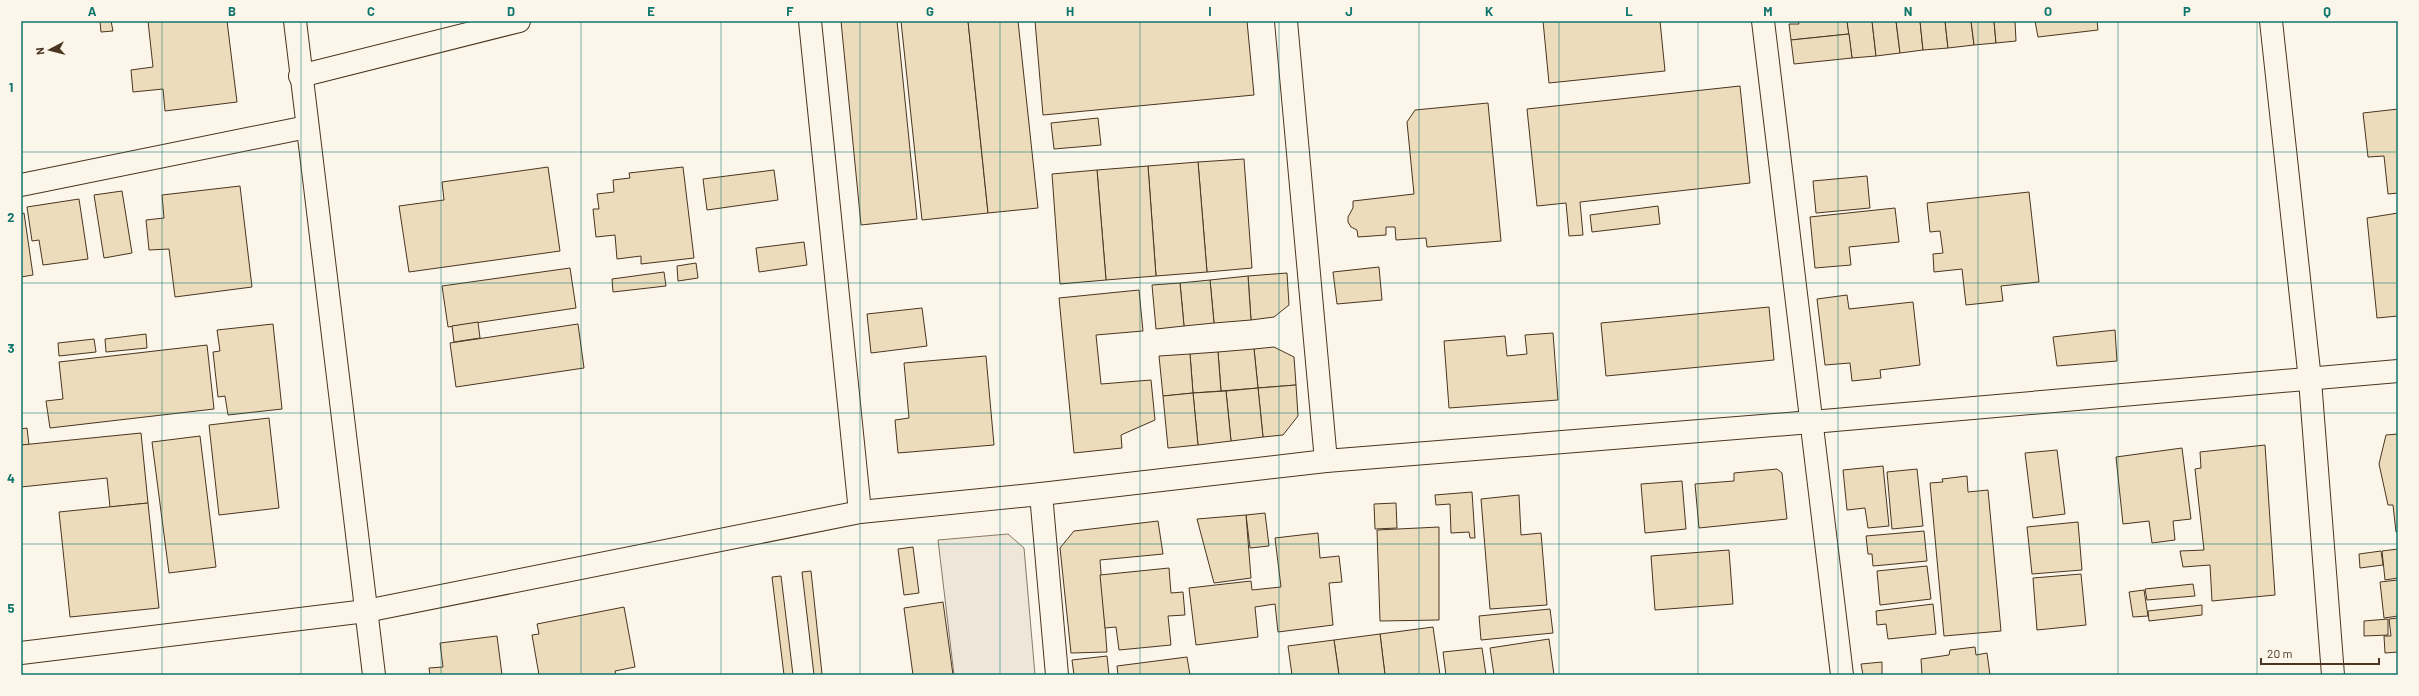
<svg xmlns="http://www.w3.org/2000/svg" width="2419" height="696" font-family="Barlow,sans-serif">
<rect width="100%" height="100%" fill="#fbf6e9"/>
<polygon fill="#ede6d9" stroke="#887966" points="1008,534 1024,548 1035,675 954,675 938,540"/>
<g fill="#ecdcbc" stroke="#4a3520">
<polygon points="100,21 111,21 113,31 101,32"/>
<polygon points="148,21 227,21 237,102 165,111 163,89 133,92 131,70 153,67"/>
<polygon points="841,21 897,21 917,219 861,225"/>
<polygon points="901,21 968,21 988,213 922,220"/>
<polygon points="968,21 1018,21 1038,208 988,213"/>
<polygon points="1035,21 1247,21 1254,95 1043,115"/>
<polygon points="1543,21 1660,21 1665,71 1549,83"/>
<polygon points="1798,21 1847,21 1849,34 1791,40 1789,24 1799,24"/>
<polygon points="1847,21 1872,21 1876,56 1852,58"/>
<polygon points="1872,21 1896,21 1900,53 1876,56"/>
<polygon points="1896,21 1920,21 1923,50 1900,53"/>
<polygon points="1920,21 1945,21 1948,48 1923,50"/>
<polygon points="1945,21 1971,21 1974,45 1948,48"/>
<polygon points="1971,21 1994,21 1996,43 1974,45"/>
<polygon points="1994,21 2015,21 2016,41 1996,43"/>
<polygon points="2035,21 2097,21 2098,30 2038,37"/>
<polygon points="1849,34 1852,58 1794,64 1791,40"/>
<polygon points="1740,86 1750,183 1580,202 1583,235 1569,236 1566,203 1537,206 1527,109"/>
<polygon points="1488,103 1501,241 1427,247 1426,238 1396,240 1395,227 1386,227 1386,235 1358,237 1357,230 1351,227 1348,222 1348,217 1353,208 1353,201 1414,194 1407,122 1415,110"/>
<polygon points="2398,109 2398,193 2388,194 2384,156 2368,157 2363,113"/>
<polygon points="1098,118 1101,145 1054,149 1051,123"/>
<polygon points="1244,159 1252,268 1207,272 1198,162"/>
<polygon points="1198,162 1207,272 1156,276 1148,166"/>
<polygon points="1148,166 1156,276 1106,280 1097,170"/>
<polygon points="548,167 560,251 409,272 399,206 444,200 442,182"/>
<polygon points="683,167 694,258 641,264 641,256 617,259 615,235 596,237 593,209 599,209 597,194 614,192 613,180 630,178 629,173"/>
<polygon points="774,170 778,200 707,210 703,179"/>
<polygon points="1097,170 1106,280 1060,284 1052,174"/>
<polygon points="1867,176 1870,208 1816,213 1813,181"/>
<polygon points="240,186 252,287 175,297 169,249 149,250 146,220 164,218 162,195"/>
<polygon points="122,191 132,253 104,258 94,195"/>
<polygon points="2029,192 2039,282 2001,286 2003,301 1966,305 1962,269 1934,272 1933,254 1943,253 1940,231 1930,232 1927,203"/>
<polygon points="79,199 88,259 43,265 39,240 32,241 27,207"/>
<polygon points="1658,206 1660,224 1592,232 1590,215"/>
<polygon points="1895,208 1899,242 1849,247 1851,265 1815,268 1810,217"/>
<polygon points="24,213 33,275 21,277 21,214"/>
<polygon points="2398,213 2398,316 2377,318 2367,218"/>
<polygon points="804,242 807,265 759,272 756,248"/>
<polygon points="696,263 698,278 678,281 677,266"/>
<polygon points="1379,267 1382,300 1337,304 1333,272"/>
<polygon points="570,268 576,308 448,327 442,286"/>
<polygon points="664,272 666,286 613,292 612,279"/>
<polygon points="1287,273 1289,305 1274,317 1251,320 1248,276"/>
<polygon points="1248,276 1251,320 1214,323 1210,280"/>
<polygon points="1210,280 1214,323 1184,326 1180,283"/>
<polygon points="1180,283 1184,326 1156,329 1152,285"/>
<polygon points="1139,290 1143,331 1096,335 1101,384 1151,380 1155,420 1121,435 1122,448 1074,453 1059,298"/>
<polygon points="1847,295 1849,309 1913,302 1920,365 1880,370 1881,378 1852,381 1850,363 1825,365 1817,299"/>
<polygon points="1769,307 1774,360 1606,376 1601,323"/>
<polygon points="922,308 927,346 871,353 867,314"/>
<polygon points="478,322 480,338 454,342 452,326"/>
<polygon points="273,324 282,409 228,415 225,396 218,397 213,352 220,351 217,330"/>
<polygon points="578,324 584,368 456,387 450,343"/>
<polygon points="2115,330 2117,361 2057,366 2053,337"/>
<polygon points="1553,333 1558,400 1449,408 1444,341 1505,336 1507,356 1527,354 1525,335"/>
<polygon points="146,334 147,348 106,352 105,339"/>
<polygon points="94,339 96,352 59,356 58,343"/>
<polygon points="207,345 214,409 50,428 46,401 63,399 59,362"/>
<polygon points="1274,347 1294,357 1296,385 1258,388 1254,349"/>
<polygon points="1254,349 1258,388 1221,391 1218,352"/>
<polygon points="1218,352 1221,391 1193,393 1190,354"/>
<polygon points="1190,354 1193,393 1163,396 1159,356"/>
<polygon points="986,356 994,445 898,453 895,420 909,418 904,363"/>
<polygon points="1296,385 1298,416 1283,435 1263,437 1258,388"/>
<polygon points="1258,388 1263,437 1231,441 1226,391"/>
<polygon points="1226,391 1231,441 1198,445 1193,393"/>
<polygon points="1193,393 1198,445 1168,448 1163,396"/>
<polygon points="269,418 279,508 219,515 209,425"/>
<polygon points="27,428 29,445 21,445 21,429"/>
<polygon points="141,433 148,503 110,507 107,478 21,487 21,445"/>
<polygon points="2398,434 2398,532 2396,532 2393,505 2388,505 2379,464 2386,435"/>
<polygon points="200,436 216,567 169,573 152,442"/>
<polygon points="2265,445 2275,595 2212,601 2210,565 2183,567 2180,551 2204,550 2195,469 2201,468 2200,452"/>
<polygon points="2182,448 2191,519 2173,521 2175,540 2152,543 2149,521 2123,524 2116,457"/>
<polygon points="2057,450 2065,514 2033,518 2025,453"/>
<polygon points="1883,466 1889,526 1868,528 1865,508 1847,510 1843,470"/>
<polygon points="1777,469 1782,473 1787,519 1699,528 1695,484 1734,481 1734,473"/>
<polygon points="1917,469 1923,526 1892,529 1887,472"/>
<polygon points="1967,476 1968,492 1988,490 2001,631 1944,636 1930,483 1943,482 1942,479"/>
<polygon points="1682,481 1686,529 1645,533 1641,484"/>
<polygon points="1472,492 1475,538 1470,538 1469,532 1451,533 1450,504 1436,505 1435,495"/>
<polygon points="1519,495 1521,535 1541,533 1547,605 1490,609 1481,499"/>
<polygon points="148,503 159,608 70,617 59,512"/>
<polygon points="1396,503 1397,528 1375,529 1374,504"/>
<polygon points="1265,513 1269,546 1250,548 1246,515"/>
<polygon points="1246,515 1251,578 1214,583 1197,519"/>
<polygon points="1158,521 1163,554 1100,560 1107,652 1071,653 1060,548 1074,531"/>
<polygon points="2078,522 2082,570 2032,574 2027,527"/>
<polygon points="1439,527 1439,620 1380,621 1377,530"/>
<polygon points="1924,531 1927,561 1873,566 1872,554 1868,554 1866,536"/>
<polygon points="1318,533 1320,558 1339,556 1342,582 1329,583 1333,625 1278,632 1275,604 1255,607 1258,637 1196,645 1189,588 1251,581 1252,590 1281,587 1275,538"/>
<polygon points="913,547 919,593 904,595 898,549"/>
<polygon points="2398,549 2398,578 2385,580 2382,551"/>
<polygon points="1729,550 1733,604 1655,610 1651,556"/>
<polygon points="2381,551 2383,565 2360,568 2359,554"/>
<polygon points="1927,566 1931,599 1880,605 1877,571"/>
<polygon points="1169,568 1171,593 1183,592 1185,615 1168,616 1171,645 1119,650 1116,627 1105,628 1100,575"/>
<polygon points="811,571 822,674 814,675 802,572"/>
<polygon points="2081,574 2086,625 2037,630 2033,578"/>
<polygon points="781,576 793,675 784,675 772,577"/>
<polygon points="2398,580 2398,616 2384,618 2380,582"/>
<polygon points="2193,584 2195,596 2147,600 2145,589"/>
<polygon points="2144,590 2148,616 2133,617 2129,592"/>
<polygon points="943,602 953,675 913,675 904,608"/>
<polygon points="1933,604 1936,634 1888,639 1886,624 1877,625 1876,611"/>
<polygon points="2202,605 2202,615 2149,621 2148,611"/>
<polygon points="624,607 635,667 615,671 616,675 539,675 532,635 539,634 537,624"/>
<polygon points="1550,609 1553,633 1481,640 1479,616"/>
<polygon points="2398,618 2398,652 2385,653 2384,636 2391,636 2389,619"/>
<polygon points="2388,619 2388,635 2364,636 2364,621"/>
<polygon points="1433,627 1440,675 1385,675 1380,634"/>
<polygon points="1380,634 1385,675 1339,675 1334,640"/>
<polygon points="497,636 502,675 430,675 429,668 443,667 440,643"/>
<polygon points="1549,639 1554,675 1494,675 1490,648"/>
<polygon points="1334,640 1339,675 1292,675 1288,646"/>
<polygon points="1975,647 1976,655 1987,653 1990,675 1922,675 1921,659 1949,655 1950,650"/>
<polygon points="1482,648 1486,675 1446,675 1443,652"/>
<polygon points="1107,656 1109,675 1074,675 1072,660"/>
<polygon points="1187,657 1190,675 1118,675 1117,666"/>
<polygon points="1882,662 1882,675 1863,675 1861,664"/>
</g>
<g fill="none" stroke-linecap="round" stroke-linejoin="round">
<g stroke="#4a3520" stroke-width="24">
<g id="minor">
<polyline points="295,21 374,675"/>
<polyline points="810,21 860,512"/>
<polyline points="1286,21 1326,461"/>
<polyline points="1763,21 1842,675"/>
<polyline points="2271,21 2310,380 2333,675"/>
<polyline points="300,76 519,21"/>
<polyline points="21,185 307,127"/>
<polyline points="1041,494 1057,675"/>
<polyline points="21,653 366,611 860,512 1041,494 1326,461 1812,422 2398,371"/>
</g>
</g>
<use href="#minor" stroke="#fbf6e9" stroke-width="22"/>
</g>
<path fill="none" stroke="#0f766e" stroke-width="1" stroke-opacity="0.55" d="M 162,21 L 162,675M 301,21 L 301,675M 441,21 L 441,675M 581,21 L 581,675M 721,21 L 721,675M 860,21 L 860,675M 1000,21 L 1000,675M 1140,21 L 1140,675M 1279,21 L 1279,675M 1419,21 L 1419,675M 1559,21 L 1559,675M 1698,21 L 1698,675M 1838,21 L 1838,675M 1978,21 L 1978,675M 2118,21 L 2118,675M 2257,21 L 2257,675M 21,152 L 2398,152M 21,283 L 2398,283M 21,413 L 2398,413M 21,544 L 2398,544"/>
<rect width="2419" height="696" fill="none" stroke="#fbf6e9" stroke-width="44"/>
<g transform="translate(50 50) rotate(263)" stroke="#fbf6e9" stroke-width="3" paint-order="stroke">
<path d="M0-3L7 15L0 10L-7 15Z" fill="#4a3520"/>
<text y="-6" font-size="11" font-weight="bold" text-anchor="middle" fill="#4a3520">N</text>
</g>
<path d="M2261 658v6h118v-6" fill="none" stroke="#4a3520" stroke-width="2"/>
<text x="2267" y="658" font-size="12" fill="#4a3520" stroke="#fbf6e9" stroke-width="3" paint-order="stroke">20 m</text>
<rect x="22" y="22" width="2375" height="652" fill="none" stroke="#0f766e" stroke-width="1.5"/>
<g font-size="13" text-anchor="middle" font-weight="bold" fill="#0f766e">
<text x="92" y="16">A</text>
<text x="232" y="16">B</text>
<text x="371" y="16">C</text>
<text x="511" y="16">D</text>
<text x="651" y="16">E</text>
<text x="790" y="16">F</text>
<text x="930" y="16">G</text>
<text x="1070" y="16">H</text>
<text x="1210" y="16">I</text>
<text x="1349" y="16">J</text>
<text x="1489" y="16">K</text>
<text x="1629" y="16">L</text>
<text x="1768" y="16">M</text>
<text x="1908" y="16">N</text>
<text x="2048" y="16">O</text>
<text x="2187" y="16">P</text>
<text x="2327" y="16">Q</text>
<text x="11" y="92">1</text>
<text x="11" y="222">2</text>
<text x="11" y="353">3</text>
<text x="11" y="483">4</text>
<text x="11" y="613">5</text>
</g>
</svg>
